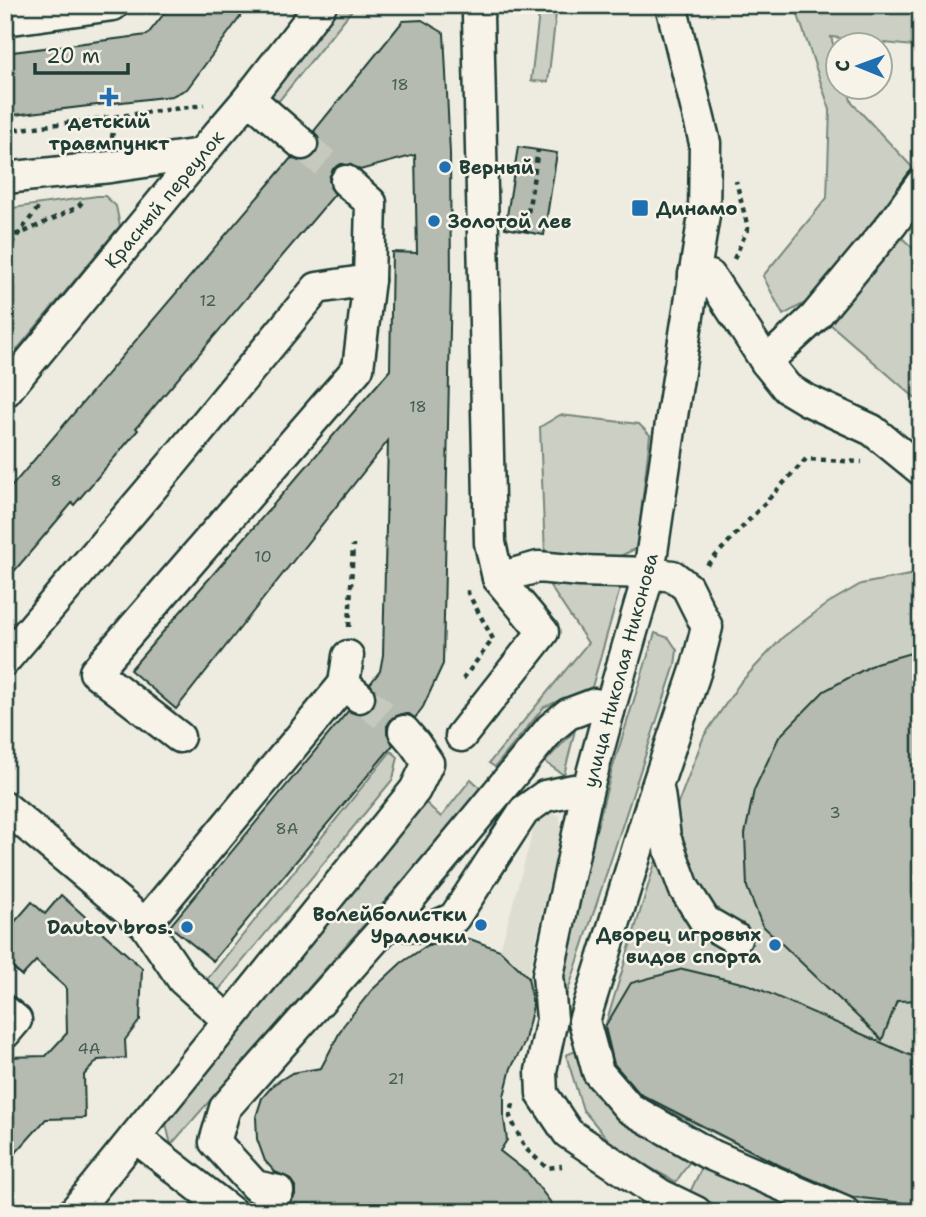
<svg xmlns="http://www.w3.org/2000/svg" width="926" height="1217" font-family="'Shantell Sans',sans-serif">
<rect width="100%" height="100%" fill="#eeece1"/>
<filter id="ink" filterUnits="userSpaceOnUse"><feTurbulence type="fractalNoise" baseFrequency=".0143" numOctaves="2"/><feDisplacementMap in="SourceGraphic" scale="14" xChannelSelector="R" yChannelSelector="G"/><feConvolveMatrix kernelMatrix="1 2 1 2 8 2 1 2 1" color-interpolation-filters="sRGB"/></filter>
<g filter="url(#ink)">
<polygon fill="#ddddd2" points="552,812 560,816 561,831 528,977 500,950 535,824 544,813"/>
<g fill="#cccfc4" stroke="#76867c" stroke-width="2">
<polygon points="341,5 356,5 274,107 264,98"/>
<polygon points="540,5 557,5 548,82 531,81"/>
<polygon points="799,5 921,5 921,47 831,37 838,61 838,88 847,88 852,103 913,168 881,213 809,301 783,315 763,276 827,198 830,110 797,12"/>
<polygon points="97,196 105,196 116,206 120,226 5,364 5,209"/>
<polygon points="898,234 921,256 921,403 829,323"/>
<polygon points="560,415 639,424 650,435 637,548 608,562 545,556 540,427"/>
<polygon points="921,573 921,1212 884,1212 841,1196 640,1096 610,1062 605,1027 655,863 704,736 740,683 783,637 828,603 861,584"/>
<polygon points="544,577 621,585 592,687 544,707 495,767 489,763 588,643"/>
<polygon points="655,633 669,638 677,650 675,665 561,1012 565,954 577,902 612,770"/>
<polygon points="575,730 564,775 545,762"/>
<polygon points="391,751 398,757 393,779 213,997 201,987"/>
<polygon points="471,779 484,791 362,927 171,1145 166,1124 423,800 441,817"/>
<polygon points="585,1047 692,1158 676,1182 616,1149 583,1110 566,1055"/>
<polygon points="703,1165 803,1212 730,1212 690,1192"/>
</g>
<g fill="#b5bbb0" stroke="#1f3d34" stroke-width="2">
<polygon points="171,5 249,5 187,89 172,96 5,116 5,53 147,35"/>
<polygon points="422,20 444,33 450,153 451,281 443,664 423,707 415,718 409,714 402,714 392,718 387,726 387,733 393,745 213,961 170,926 348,711 356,714 365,713 373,708 376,701 376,692 370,684 380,671 383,655 388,441 176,709 130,670 390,370 392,252 417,253 415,155 360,170 349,164 341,164 333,169 329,178 330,187 335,194 136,428 138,430 74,505 72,503 5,582 5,494 291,158 299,161 307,161 316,155 319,148 319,139 314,131 403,21"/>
<polygon points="518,147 557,153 544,235 505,228"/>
<polygon points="921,650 921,1000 897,1001 882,1040 762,925 747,887 745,834 754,790 779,737 824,691 876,663"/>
<polygon points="61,895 142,968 140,1020 125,1040 126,1058 98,1060 84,1075 85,1118 46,1119 5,1165 5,1103 8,1100 7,1057 46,1056 67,1033 66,988 36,961 22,976 5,961 5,933 32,902 45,914"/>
<polygon points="454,938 470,939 500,950 528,977 533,1006 524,1044 511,1068 504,1096 504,1119 507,1140 500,1151 528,1173 558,1212 271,1212 272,1208 283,1208 290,1203 295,1195 295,1186 289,1178 275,1172 265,1161 257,1139 256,1117 262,1098 274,1084 292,1073 321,1068 343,1026 371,991 401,963 425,947"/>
<polygon points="683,969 750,985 921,1060 921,1205 853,1197 781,1166 640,1094 614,1064 605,1027 631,983"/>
</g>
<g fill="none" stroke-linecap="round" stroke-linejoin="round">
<g stroke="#c5c9be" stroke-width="30" stroke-dasharray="30 15" stroke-linecap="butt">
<polyline points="302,144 346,181"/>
<polyline points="360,697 404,731"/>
</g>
<g stroke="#1f3d34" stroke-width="35">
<g id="minor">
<polyline points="671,5 705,143 704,215 672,416 649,573 609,711 587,792 548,975 552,1019 541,1071 542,1094 568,1133 661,1195 696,1212"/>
<polyline points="5,20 113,5"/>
<polyline points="249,98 302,144"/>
<polyline points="5,178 110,167 201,154"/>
<polyline points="694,274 710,276 766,362 787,388 807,400 872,430 921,470"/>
<polyline points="766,362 814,318 892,224 921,184"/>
<polyline points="5,392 201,154 249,98 321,5"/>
<polyline points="498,578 538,567 580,571 649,573 673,576 687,587 707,627 696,670 657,786 584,1021 598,1072 629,1108 707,1153 844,1212"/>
<polyline points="348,656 344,684 359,697"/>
<polyline points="5,660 173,463 317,288 369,280"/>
<polyline points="461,736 543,632 498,578 490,543 478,15 481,5"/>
<polyline points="179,737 95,672 358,368 369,280 371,203 346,181"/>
<polyline points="659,793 665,837 684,888 705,921 736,939"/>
<polyline points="5,807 145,924 183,980 228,1020"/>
<polyline points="395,916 406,925 432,928 454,918 524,811 545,796 574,790 587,792"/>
<polyline points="145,924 344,684"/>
<polyline points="5,1011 16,1020 5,1033"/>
<polyline points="135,1137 231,1212"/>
<polyline points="278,1191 255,1186 215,1142 225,1108 395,916 551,728 568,714 595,704 609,711"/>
<polyline points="74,1212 415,790 428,763 415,744 404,731"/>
</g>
</g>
<g stroke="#1f3d34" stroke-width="4.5" stroke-dasharray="5 5" stroke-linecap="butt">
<polyline points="5,131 204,105"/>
<polyline points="112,138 115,117"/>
<polyline points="525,232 538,150"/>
<polyline points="5,235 20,234 78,207 83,201"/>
<polyline points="5,252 41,204"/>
<polyline points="734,259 748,228 736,181"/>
<polyline points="707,565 806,459 862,462"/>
<polyline points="349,627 353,545"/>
<polyline points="463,679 493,639 468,593 468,588"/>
<polyline points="513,1104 510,1117 525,1148 547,1168 562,1166"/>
</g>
<use href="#minor" stroke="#f7f3e8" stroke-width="30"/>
</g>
</g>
<g fill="#1f6fb2" stroke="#f7f3e8" stroke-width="2.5">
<path d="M105.5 86.5h7v7h7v7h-7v7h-7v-7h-7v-7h7z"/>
<circle cx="445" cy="167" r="7"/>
<rect x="631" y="199" width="18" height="18" rx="3.5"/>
<circle cx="434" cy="221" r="7"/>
<circle cx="481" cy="925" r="7"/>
<circle cx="187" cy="927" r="7"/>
<circle cx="775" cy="945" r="7"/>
</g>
<g text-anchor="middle" stroke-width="5" stroke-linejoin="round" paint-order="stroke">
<g font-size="16" fill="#445c53">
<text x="400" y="90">18</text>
<text x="208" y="306">12</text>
<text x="418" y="412">18</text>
<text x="56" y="486">8</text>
<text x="263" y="562">10</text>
<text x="835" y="818">3</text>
<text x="287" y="834">8А</text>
<text x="89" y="1054">4А</text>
<text x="396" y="1084">21</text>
</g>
<g font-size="19" font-weight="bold" fill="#1f3d34" stroke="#f7f3e8" text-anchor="start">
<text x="109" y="128" text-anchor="middle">детский<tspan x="109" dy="22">травмпункт</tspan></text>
<text x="459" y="174">Верный</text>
<text x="656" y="215">Динамо</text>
<text x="448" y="228">Золотой лев</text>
<text x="467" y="921" text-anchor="end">Волейболистки<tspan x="467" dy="22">Уралочки</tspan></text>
<text x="173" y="934" text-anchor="end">Dautov bros.</text>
<text x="761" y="941" text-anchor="end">Дворец игровых<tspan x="761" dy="22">видов спорта</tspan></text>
</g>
<g font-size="19" fill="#1f3d34" stroke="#f7f3e8">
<text transform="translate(164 199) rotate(-50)" y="7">Красный переулок</text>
<text transform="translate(620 670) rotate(-75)" y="7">улица Николая Никонова</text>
</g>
</g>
<rect width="926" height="1217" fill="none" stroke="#f7f3e8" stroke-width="28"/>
<rect x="14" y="14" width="898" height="1189" fill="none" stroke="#1f3d34" stroke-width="2.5" filter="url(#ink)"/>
<g transform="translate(859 66) rotate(271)"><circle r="33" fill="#f7f3e8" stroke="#a1aaa0" stroke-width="2"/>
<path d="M0-5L12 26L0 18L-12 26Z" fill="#1f6fb2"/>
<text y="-10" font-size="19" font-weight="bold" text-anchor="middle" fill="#1f3d34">С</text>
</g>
<path d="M35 63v10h93v-10" fill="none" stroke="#1f3d34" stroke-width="3.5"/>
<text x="46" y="63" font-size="21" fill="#1f3d34" stroke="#f7f3e8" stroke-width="5" paint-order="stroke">20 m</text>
</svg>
